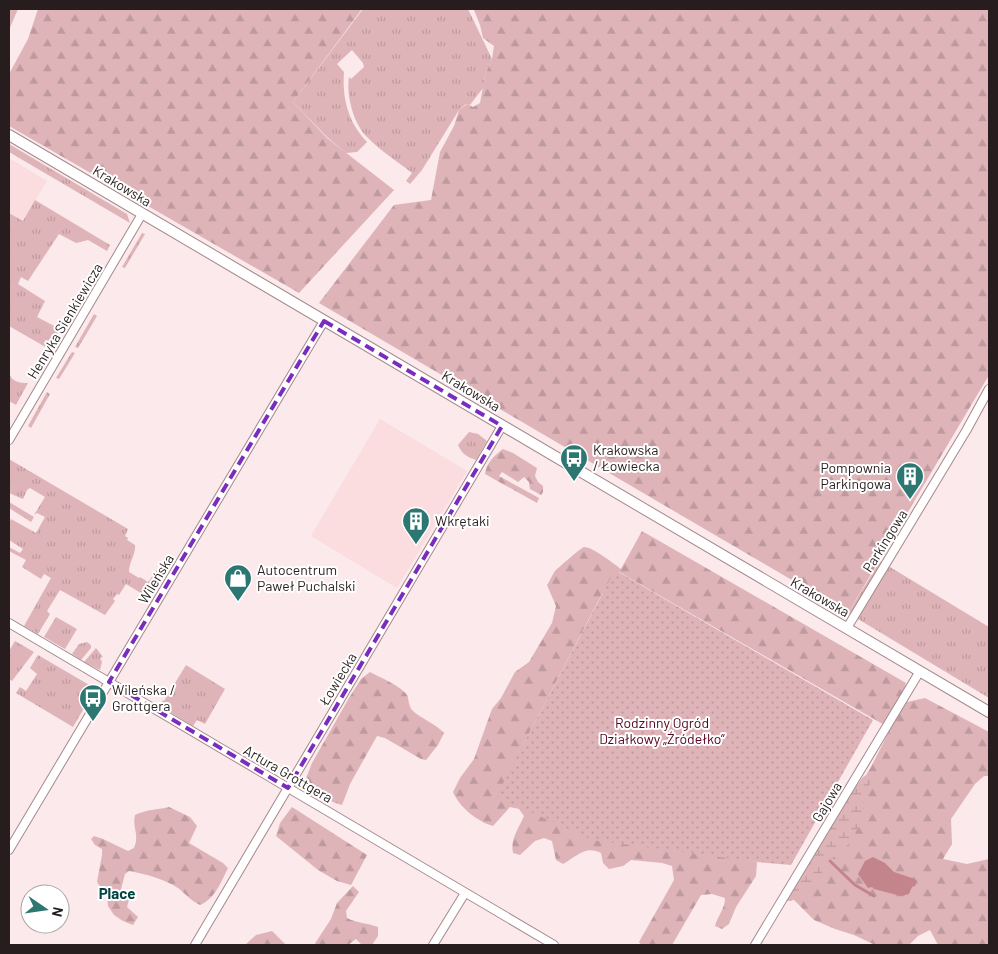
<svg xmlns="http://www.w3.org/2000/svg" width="998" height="954" font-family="Barlow,sans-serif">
<defs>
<pattern id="grass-tufts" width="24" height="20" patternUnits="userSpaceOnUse" patternTransform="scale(1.25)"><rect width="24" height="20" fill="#deb4b8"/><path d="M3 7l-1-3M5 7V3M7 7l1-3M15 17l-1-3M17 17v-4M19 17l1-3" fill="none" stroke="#be9a9e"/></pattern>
<pattern id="forest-firs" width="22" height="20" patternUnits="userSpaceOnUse" patternTransform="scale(1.25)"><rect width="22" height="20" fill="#deb4b8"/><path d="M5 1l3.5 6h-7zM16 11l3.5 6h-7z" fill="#be9a9e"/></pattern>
<pattern id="wetland-marsh" width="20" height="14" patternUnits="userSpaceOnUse" patternTransform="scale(1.25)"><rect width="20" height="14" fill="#deb4b8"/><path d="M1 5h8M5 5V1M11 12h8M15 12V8" fill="none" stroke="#be9a9e"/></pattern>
<pattern id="garden-dots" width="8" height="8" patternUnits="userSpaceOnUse" patternTransform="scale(1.25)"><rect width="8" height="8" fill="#deb4b8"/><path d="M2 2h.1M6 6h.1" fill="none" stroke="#be9a9e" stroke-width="1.8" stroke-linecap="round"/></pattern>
</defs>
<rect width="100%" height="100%" fill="#fbe9eb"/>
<g fill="#fbdcdf">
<polygon points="9,158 47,181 23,221 9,213"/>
<polygon points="380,419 467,471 397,588 311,536"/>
</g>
<g fill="url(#grass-tufts)">
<polygon points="9,9 18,9 9,30"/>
<path d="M 363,9 L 468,9 L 492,59 L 485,75 L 483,88 L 470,105 L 466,104 L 459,110 L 422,170 L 410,184 L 406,181 L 412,173 C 397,161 379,150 366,136 C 353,122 346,94 349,77 L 351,79 L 364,67 L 363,63 L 352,50 L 337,64 L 344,72 C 342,98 348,122 367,142 L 357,152 L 346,153 L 327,137 L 293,102 Z"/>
<polygon points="9,144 127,214 130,223 9,152"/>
<polygon points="35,200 110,245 107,251 88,240 76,243 59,234 28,281 21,277 18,284 45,301 37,317 60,329 49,349 9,326 9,213 23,221"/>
<polygon points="142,233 145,234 125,268 122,267"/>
<polygon points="94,314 97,316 78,348 75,347"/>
<polygon points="72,352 75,353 59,379 56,378"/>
<path d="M 9,372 C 11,382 20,383 28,383 L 16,405 L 9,401 Z"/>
<polygon points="47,392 50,394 31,428 28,426"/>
<path d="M 469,432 L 478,434 L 487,441 L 476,460 C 467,457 462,454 458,445 Z"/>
<path d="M 9,459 L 128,529 L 125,536 L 128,538 L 127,540 L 135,545 C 136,554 129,562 129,572 L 139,578 L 140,577 L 148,582 L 157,570 L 163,573 L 151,593 L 146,590 L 144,595 L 126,584 L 119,595 L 117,594 L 113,599 L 115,601 L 105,615 L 60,590 L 47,611 L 50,614 L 38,634 L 24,626 L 51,578 L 44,574 L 41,579 L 22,567 L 26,560 L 9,551 L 9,547 L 20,553 L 23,549 L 9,540 L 10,528 L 9,524 L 11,519 L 36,533 L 45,517 L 37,513 L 34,515 L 45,497 L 30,488 L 27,490 L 23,499 L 9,493 Z"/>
<polygon points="9,502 34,517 31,522 9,508"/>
<polygon points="880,561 989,627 989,698 848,613"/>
<polygon points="56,617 77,629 65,649 44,637"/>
<polygon points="15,641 34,652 12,681 9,679 9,651"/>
<polygon points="87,642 91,645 91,648 81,660 72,654 79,644"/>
<polygon points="96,648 103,657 100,658 102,662 100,670 84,662"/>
<polygon points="38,655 91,686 93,693 73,727 16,693 20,687 26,691 37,674 30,668"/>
<polygon points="186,665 225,689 205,724 195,719 197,720 193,726 160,706 163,700 164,701"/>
</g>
<g fill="url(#forest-firs)">
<polygon points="38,9 362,9 293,102 327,138 394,190 299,293 9,126 9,74 28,39"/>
<polygon points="468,9 989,9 989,375 848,613 319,303 394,205 431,200 440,152 454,126 459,110 467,104 473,107 480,103 485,75 492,59 494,46 483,38 480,25 474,10"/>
<path d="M 503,449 L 513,453 L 537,468 L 535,476 L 538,482 L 543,486 L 543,492 L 541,495 L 530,489 L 529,482 L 524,477 L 518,482 L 502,472 L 499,476 L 539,498 L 537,503 L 485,474 C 487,462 494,456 503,449 Z"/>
<path d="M 642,531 L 906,683 L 905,685 L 909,688 L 886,726 L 619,572 L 602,594 L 523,745 L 524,751 L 734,858 L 757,862 L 756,876 L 736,907 L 729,924 L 722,929 L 715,926 C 718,915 725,909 725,898 L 712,894 L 701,895 L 672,945 L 641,945 L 639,942 L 674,880 L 672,866 L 662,863 L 631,860 L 623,866 L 609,869 L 603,863 L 601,853 C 586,845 577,856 563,864 L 556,860 L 552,841 L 544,838 L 535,841 L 520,855 L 513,853 C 510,839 519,828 524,816 L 519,809 L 510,807 L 493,826 C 478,822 459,807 453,792 L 460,778 L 474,759 L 492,709 L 501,698 L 515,672 L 529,662 L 552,623 L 556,606 L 547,585 C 550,581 552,575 555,571 C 558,568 582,547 584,547 C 593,547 614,564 621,569 Z"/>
<path d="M 370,672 C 379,677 401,686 407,695 C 409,699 408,705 412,710 C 421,719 435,723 444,733 L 438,745 L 426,760 L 421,759 L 385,738 L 377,736 L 350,784 L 342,805 C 327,801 314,793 305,781 L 312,763 L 349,698 L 361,679 Z"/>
<polygon points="925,698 989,732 989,776 984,776 975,784 951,819 952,844 943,859 967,864 989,859 988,945 938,945 930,930 918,936 909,945 875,945 854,935 835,929 814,920 791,897 871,767 898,714 907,702"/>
<path d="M 169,807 L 190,817 L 197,826 L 189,843 L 223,863 L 228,868 C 221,882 215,899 200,905 C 191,901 186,894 178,888 C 164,879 146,874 129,871 L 125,874 L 120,893 L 129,900 L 127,907 L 138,917 L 133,925 L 123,921 L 114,915 L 108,906 L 107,897 L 97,882 L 102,855 L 102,849 L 95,845 L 91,839 L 94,836 L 103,839 L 128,851 L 134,848 C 140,834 132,829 135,815 C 148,809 156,810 169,807 Z"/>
<polygon points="292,807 367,855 351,885 337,881 318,870 276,836 280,823"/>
<path d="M 353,886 L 359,892 L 346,911 L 347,918 C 357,923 367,923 378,927 L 378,936 L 372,945 L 362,945 L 356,939 L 348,945 L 314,945 L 331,919 L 337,903 Z"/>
<polygon points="272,931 286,945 245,945 256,935"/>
</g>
<polygon fill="url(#wetland-marsh)" points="873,771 873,776 865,796 860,822 853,839 842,851 827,862 814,890 791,901 786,901 811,856 851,793 863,777"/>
<polygon fill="url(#garden-dots)" points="615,570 873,720 791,865 757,862 592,840 496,796"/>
<polygon fill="#c4848c" points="873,857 885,863 894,872 915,879 917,881 915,886 912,887 909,894 901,896 874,889 872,887 868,888 858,874 865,861"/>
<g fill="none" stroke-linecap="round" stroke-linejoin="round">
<polyline stroke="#c4848c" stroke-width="3" points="830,861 855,885 874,896"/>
<g stroke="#a4898c" stroke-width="10">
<g id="street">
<polyline points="9,440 142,214"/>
<polyline points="9,623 554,945"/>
<polyline points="847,628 966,431 989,389"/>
<polyline points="9,850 324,321"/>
<polyline points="195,945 502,426"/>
<polyline points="433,945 465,893"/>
<polyline points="755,945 920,671"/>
</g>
</g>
<g stroke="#a4898c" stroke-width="12">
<polyline id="secondary" points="9,135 989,712"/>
</g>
<use href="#street" stroke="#fff" stroke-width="8"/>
<use href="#secondary" stroke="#fff" stroke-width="10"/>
</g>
<path fill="none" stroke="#7b2cbf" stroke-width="4" stroke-dasharray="10 6" stroke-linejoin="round" d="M 324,321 L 502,426 L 288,788 L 109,682 Z"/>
<defs>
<g id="bus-pin" transform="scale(1.4375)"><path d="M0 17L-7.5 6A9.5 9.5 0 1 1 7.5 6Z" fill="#2d7773" stroke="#fff"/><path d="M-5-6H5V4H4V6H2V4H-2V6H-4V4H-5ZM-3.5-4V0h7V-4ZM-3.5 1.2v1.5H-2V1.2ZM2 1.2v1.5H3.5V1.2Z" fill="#fff"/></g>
<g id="building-pin" transform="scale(1.4375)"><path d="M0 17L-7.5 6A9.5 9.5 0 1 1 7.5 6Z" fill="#2d7773" stroke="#fff"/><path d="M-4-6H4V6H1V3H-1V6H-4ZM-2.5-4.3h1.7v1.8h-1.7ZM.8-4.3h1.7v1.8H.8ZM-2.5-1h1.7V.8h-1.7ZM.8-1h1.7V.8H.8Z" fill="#fff"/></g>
<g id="shop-pin" transform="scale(1.4375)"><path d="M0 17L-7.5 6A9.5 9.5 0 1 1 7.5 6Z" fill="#2d7773" stroke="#fff"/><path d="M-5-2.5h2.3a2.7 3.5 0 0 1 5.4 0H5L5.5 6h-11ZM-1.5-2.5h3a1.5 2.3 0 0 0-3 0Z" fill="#fff"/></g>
</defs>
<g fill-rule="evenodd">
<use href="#bus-pin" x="574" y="458"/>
<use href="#building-pin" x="910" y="476"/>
<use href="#building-pin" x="416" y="521"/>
<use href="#shop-pin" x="238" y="578"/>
<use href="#bus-pin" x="93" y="698"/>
</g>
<g text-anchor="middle" stroke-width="4" stroke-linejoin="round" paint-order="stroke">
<g font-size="14" fill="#271d1e" stroke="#fff">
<text transform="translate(122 186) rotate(31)" y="5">Krakowska</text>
<text transform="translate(65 321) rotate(-59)" y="5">Henryka Sienkiewicza</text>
<text transform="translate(471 391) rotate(31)" y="5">Krakowska</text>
<text transform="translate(885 541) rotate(-58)" y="5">Parkingowa</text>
<text transform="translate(156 579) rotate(-59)" y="5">Wileńska</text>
<text transform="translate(820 597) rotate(30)" y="5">Krakowska</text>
<text transform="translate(338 679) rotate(-59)" y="5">Łowiecka</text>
<text transform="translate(288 774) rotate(30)" y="5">Artura Grottgera</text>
<text transform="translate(827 802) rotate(-59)" y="5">Gajowa</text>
</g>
<g font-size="14" fill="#271d1e" stroke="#fff" text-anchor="start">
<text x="593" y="455">Krakowska<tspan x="593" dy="16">/ Łowiecka</tspan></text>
<text x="891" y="473" text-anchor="end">Pompownia<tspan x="891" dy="16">Parkingowa</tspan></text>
<text x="435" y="526">Wkrętaki</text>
<text x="257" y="575">Autocentrum<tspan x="257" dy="16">Paweł Puchalski</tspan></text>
<text x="112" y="695">Wileńska /<tspan x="112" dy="16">Grottgera</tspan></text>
</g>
<g font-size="14" fill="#56051e" stroke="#fff">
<text x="662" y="728">Rodzinny Ogród<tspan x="662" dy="16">Działkowy „Źródełko”</tspan></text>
</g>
<g font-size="15" font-weight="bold" fill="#004442" stroke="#fff">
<text x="117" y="899">Place</text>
</g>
</g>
<rect width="998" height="954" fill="none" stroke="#271d1e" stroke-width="20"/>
<g transform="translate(45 909) rotate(103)"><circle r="24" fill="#ffffff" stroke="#a9a5a5"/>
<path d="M0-4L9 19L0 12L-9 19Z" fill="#2d7773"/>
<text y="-8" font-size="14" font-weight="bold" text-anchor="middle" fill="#271d1e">N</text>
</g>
</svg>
